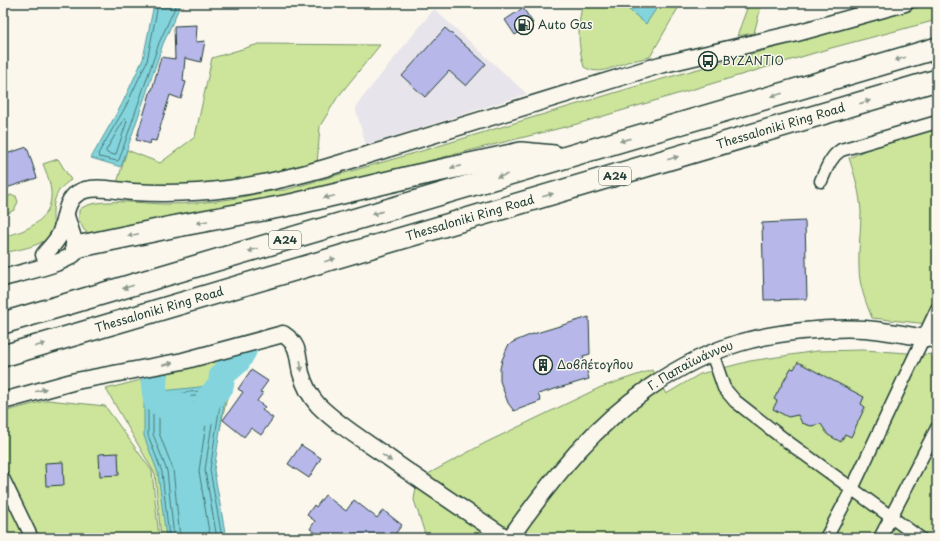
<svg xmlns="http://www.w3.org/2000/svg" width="940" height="541" font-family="'Playpen Sans',sans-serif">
<rect width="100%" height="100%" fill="#fbf7ec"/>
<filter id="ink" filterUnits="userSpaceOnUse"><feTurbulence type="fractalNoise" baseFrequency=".025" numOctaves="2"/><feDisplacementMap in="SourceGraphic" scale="8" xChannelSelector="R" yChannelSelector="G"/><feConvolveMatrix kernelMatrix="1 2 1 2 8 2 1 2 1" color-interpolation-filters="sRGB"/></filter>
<g filter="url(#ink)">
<polygon fill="#e7e4eb" points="434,9 527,94 366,145 355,107"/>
<g fill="#cce59b" stroke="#769168">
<path d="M 583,3 L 681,3 L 650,57 C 642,59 635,60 627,62 C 613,67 599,76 584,67 C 578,47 577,24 583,3 Z"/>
<polygon points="749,3 762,3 754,33 737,36"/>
<path d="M 933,3 L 937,3 L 937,20 L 831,48 L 577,124 L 432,160 L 388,173 L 298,195 L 124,226 L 95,232 L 88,233 L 84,230 L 79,220 L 79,210 C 94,196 146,204 166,204 C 188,204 210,202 231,199 C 249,196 267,190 285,190 L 425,150 L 634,87 Z"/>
<polygon points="259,44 380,45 337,98 320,126 317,165 199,188 117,183 127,150 160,163 195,137 212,58"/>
<path d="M 937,127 L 937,325 L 872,318 C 866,303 859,285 859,268 C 858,249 861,231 861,212 C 860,193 855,176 849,158 L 876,145 Z"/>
<path d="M 58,159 L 71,180 C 51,192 52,209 54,231 C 44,247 20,249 3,253 L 3,236 C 24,233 49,221 51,198 C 52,186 47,174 43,164 Z"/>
<polygon points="10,195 16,196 18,202 14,210 3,216 3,206"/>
<polygon points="864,350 937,355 937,538 426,537 414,500 417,480 485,443 601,387 652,370 666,394 700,374 750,361 817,351"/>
<polygon points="245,353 229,389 197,530 201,538 161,538 155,474 106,389"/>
<polygon points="48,400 105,406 152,471 159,538 3,538 3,412"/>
</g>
<g fill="#83d4dc" stroke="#5b9899">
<polygon points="153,3 181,3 179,8 163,44 121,167 91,158 122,104 143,59 153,9"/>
<polygon points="624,3 660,3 646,24 628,9"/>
<polygon points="227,384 214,470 226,538 166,538 158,473 144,436 144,393"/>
</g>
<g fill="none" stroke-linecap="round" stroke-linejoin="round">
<g stroke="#477977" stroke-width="1">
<polyline points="157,3 157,10 147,61 126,106 98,154 99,157 117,161 119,160 159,43 177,3"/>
<polygon points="125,119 127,121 116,154 114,155 107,153 106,151"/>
<polyline points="169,538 162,472 148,435 148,397 150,396 220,389 222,391 210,470 222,538"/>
<polyline points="174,538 167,471 153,434 153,402 155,400 214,394 216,397 205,470 217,538"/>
<polyline points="180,538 173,469 159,433 159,407 161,406 207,401 209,403 199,471 210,538"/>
</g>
<g stroke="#83d4dc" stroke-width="26">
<polyline points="155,373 154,386 156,400 166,407 181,405"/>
<polyline points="204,413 209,398 221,386 222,375 237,362 244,350"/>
</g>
</g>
<g fill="#b7b7e9" stroke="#1f3d34">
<polygon points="523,8 533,23 515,35 505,20"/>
<polygon points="197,25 196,42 205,41 201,62 185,58 183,81 186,82 181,99 170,95 156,141 151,140 150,144 136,140 151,90 152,90 161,57 175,59 174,26"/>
<polygon points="445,28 486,64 466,86 449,71 425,97 402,76"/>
<polygon points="27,147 37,178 3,189 3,155"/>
<polygon points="805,221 807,299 764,300 762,223"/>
<polygon points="589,317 590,354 583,356 589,379 538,394 541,401 514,411 508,403 500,381 500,369 502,360 508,346 513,342 530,335"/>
<polygon points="798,362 864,397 861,404 865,407 851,437 845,434 841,442 828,435 821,424 811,426 802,423 798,415 788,417 773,409 777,401 774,399 791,368 794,369"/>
<polygon points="251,370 268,381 260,392 263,393 257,401 265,407 262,410 273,418 261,435 251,428 244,437 223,420 243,392 238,389"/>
<polygon points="301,445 321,458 309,478 288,464"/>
<polygon points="118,453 119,475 100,476 99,454"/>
<polygon points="63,462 64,485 46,486 45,463"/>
<polygon points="325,495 346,511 354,500 377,518 383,510 402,525 392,538 324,538 310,529 315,521 307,515 314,505 316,507"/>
</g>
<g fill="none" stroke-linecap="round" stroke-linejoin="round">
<g stroke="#1f3d34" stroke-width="15">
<g id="street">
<path d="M 821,181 C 826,170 830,157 841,150 L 937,122"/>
<polyline points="712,353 724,388 735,401 785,440 920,538"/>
<polyline points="3,478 32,538"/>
<polyline points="826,538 852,489 937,309"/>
<polyline points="880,538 937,428"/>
</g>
</g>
<g stroke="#1f3d34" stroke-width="19">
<g id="secondary">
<path d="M 44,255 C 49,249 55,243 59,236 C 66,223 64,201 78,193 C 92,184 117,191 133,192 C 203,196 258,187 325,168 L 660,65 L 793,34 L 905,3"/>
<path d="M 3,278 C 19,273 66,264 76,252 L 75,244 L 66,216"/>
<path d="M 3,401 L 76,381 L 183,361 L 283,334 C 300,345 297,355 301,373 C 304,384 310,396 318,405 C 338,425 363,440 386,456 C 425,484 466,511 506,538"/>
<path id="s1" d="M 510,538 C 531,508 553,479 577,452 C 620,404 677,362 739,343 C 776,332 826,327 865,329 C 889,331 913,336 937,340"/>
</g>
</g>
<g stroke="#1f3d34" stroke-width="24">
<g id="highway">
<polyline points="76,247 172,227 295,204 414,176 521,153 554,156"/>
<polyline points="3,323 937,48"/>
<path id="s2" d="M 3,356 L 937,80"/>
</g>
</g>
<use href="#street" stroke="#fbf7ec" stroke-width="12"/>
<use href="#secondary" stroke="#fbf7ec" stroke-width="16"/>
<use href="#highway" stroke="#fbf7ec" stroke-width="21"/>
</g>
<defs><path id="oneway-solid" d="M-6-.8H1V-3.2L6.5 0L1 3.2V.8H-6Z"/></defs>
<g fill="#8d9a90">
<use href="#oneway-solid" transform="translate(900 59) rotate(164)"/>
<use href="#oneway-solid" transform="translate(777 95) rotate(164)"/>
<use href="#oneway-solid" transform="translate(865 102) rotate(-16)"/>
<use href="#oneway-solid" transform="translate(625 140) rotate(164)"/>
<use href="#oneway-solid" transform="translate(673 158) rotate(-16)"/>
<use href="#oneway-solid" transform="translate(456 167) rotate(168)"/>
<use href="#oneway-solid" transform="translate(502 176) rotate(164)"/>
<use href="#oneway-solid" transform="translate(548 195) rotate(-16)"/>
<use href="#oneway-solid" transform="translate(329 197) rotate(168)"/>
<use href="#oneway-solid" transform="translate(377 213) rotate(164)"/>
<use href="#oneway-solid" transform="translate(202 222) rotate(170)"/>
<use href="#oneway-solid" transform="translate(133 235) rotate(168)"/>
<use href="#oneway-solid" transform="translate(253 250) rotate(164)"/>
<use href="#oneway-solid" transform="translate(330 260) rotate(-16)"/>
<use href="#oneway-solid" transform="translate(128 287) rotate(164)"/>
<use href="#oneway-solid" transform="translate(40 345) rotate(-16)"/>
<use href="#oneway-solid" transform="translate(168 364) rotate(-12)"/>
<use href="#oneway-solid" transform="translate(301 366) rotate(83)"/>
<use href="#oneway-solid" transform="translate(41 390) rotate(-16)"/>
<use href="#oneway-solid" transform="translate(387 458) rotate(35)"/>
</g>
</g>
<defs>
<g id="fuel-ring" transform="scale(1)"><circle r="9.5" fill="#fbf7ec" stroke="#1f3d34" stroke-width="1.5"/><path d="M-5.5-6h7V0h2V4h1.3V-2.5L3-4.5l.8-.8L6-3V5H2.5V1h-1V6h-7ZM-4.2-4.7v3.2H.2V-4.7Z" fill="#1f3d34"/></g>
<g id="bus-ring" transform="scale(1)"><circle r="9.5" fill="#fbf7ec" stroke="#1f3d34" stroke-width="1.5"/><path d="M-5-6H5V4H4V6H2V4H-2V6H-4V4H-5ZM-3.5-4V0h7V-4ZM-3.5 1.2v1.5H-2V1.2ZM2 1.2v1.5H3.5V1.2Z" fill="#1f3d34"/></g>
<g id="building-ring" transform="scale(1)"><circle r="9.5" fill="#fbf7ec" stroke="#1f3d34" stroke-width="1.5"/><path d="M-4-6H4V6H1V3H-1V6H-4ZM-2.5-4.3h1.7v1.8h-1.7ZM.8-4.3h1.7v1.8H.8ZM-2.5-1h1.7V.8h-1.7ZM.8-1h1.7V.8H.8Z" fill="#1f3d34"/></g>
</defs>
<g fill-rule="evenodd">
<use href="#fuel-ring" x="524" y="25"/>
<use href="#bus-ring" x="708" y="61"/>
<use href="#building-ring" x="543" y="365"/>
</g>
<g text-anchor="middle" stroke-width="3" stroke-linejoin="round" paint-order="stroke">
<g fill="#fbf7ec" stroke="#61756b" stroke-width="1">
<rect x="599" y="167" width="32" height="18" rx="3"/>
<rect x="269" y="231" width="32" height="18" rx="3"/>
</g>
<g font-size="11" font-weight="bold" fill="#1f3d34">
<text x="615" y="180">Α24</text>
<text x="285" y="244">Α24</text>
</g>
<g font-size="12" fill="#1f3d34" stroke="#fbf7ec" text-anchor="start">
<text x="538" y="29">Auto Gas</text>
<text x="722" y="65">ΒΥΖΑΝΤΙΟ</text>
<text x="557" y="369">Δοβλέτογλου</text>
</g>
<g font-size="12" fill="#1f3d34" stroke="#fbf7ec">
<text dy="4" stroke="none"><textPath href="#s2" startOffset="811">Thessaloniki Ring Road</textPath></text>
<text dy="4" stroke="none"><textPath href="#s2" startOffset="487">Thessaloniki Ring Road</textPath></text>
<text dy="4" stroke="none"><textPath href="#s2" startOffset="163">Thessaloniki Ring Road</textPath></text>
<text dy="4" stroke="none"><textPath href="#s1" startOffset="253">Γ. Παπαϊωάννου</textPath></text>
</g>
</g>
<rect width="940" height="541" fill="none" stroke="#fbf7ec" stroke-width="16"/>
<rect x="8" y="8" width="924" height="525" fill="none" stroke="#1f3d34" stroke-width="1.5" filter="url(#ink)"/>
</svg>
